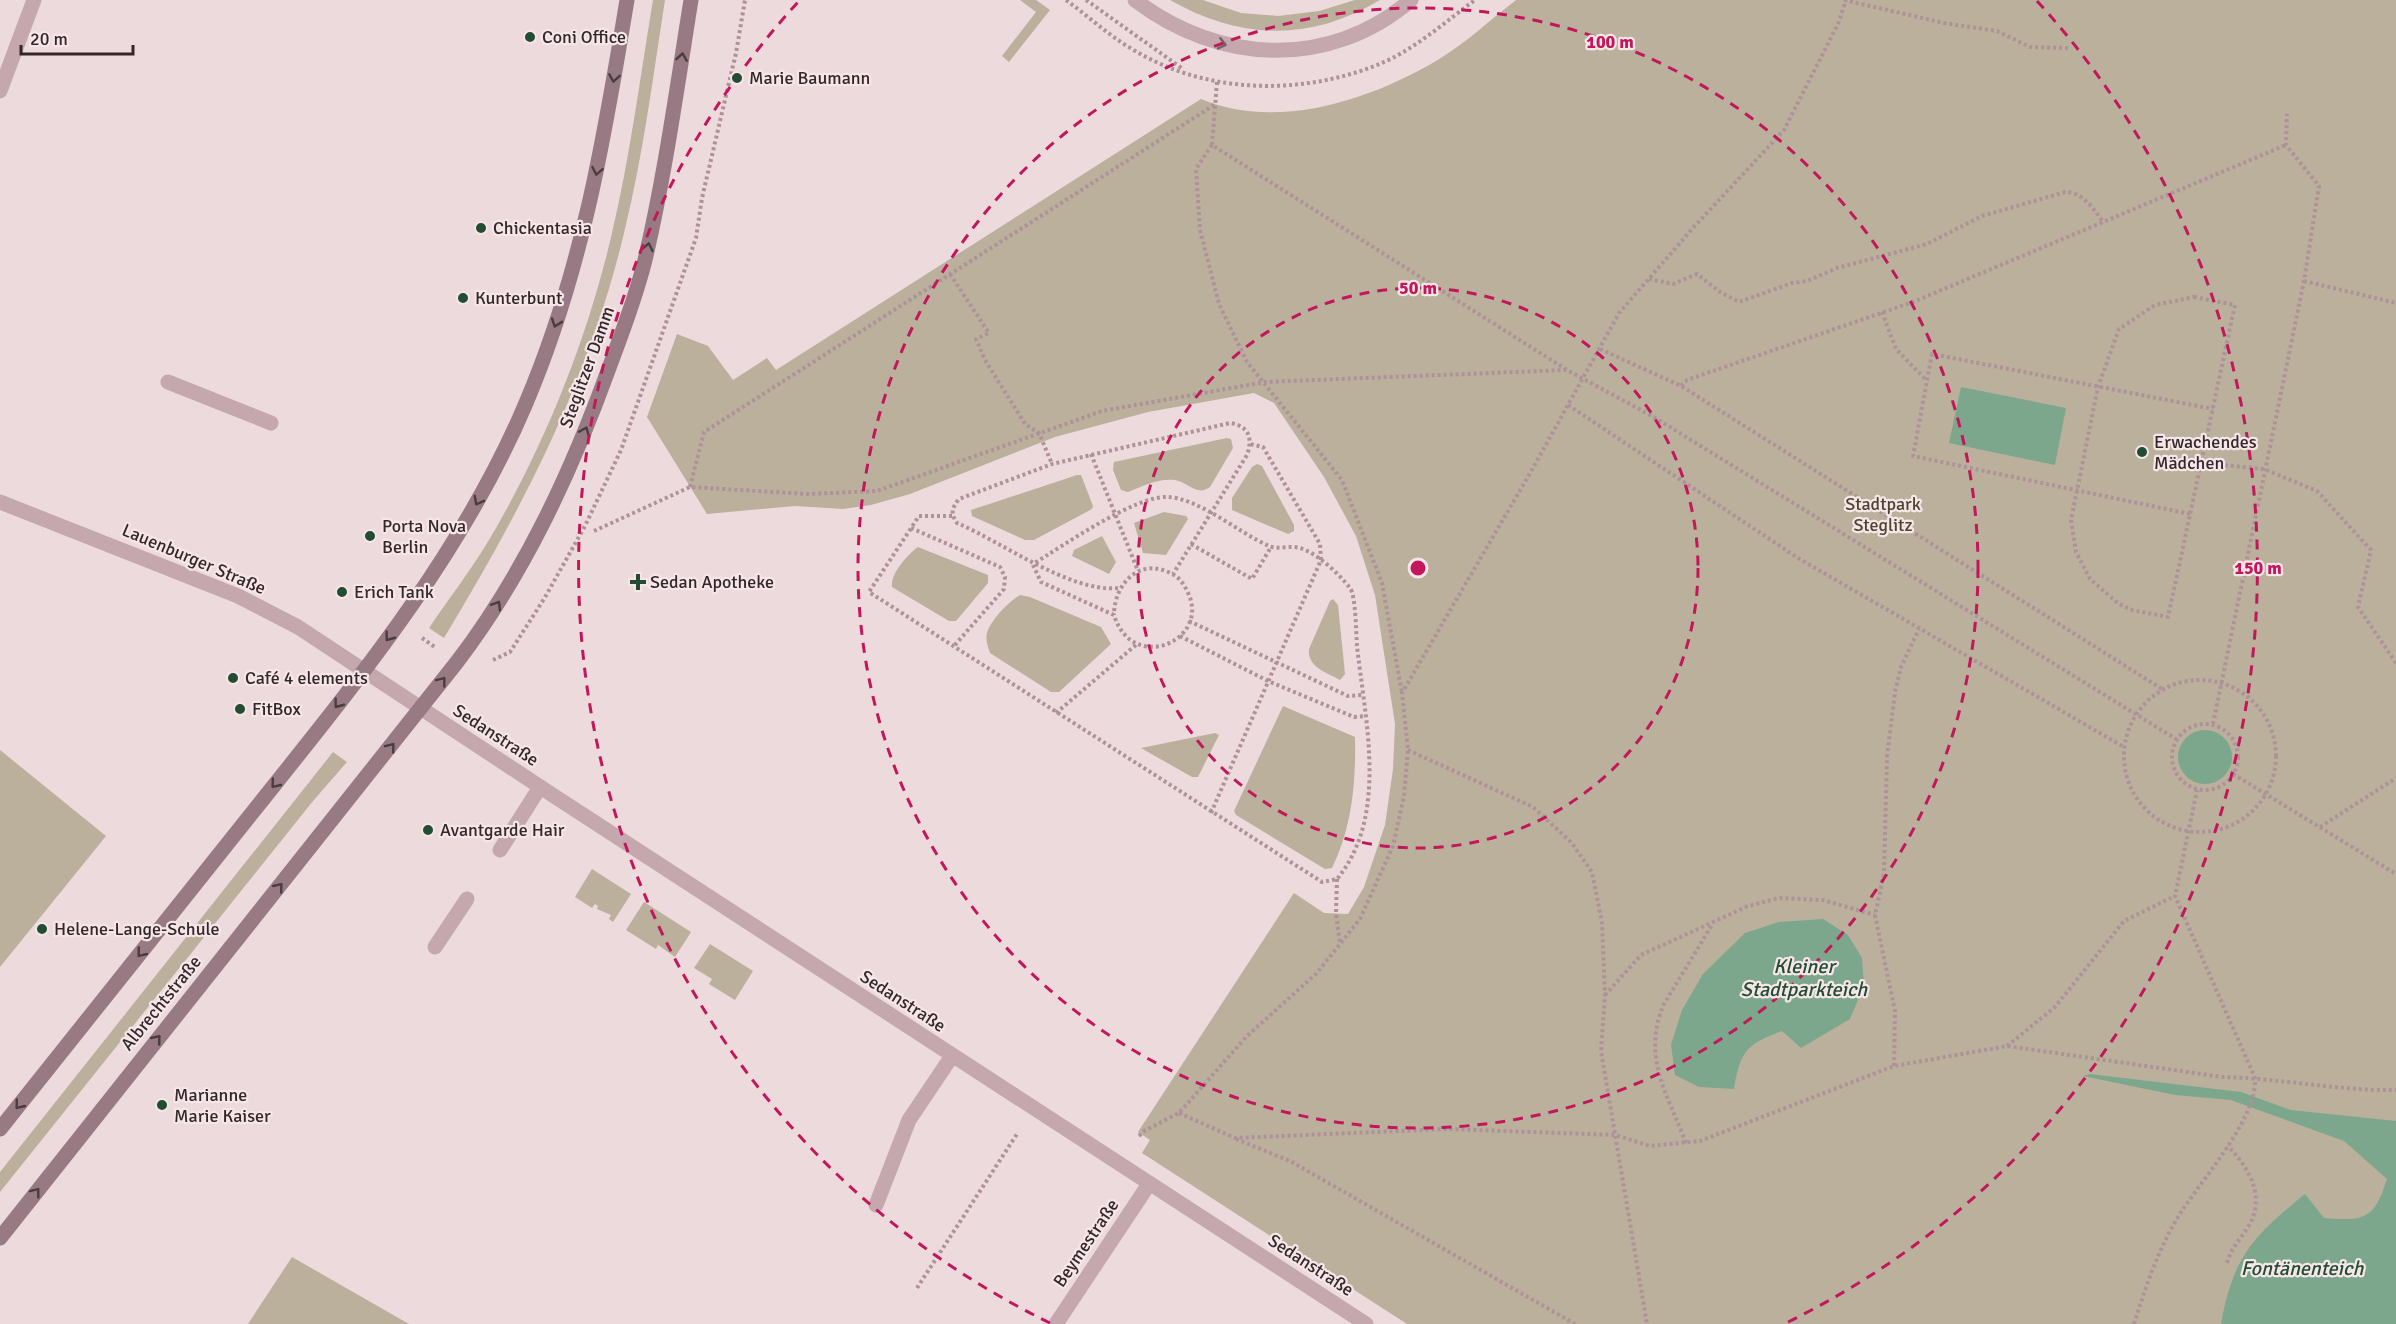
<svg xmlns="http://www.w3.org/2000/svg" width="2396" height="1324" font-family="Signika,sans-serif">
<rect width="100%" height="100%" fill="#eddadd"/>
<g fill="#bab09c">
<path d="M 653,0 L 665,0 C 653,77 643,156 624,233 C 588,383 523,507 444,638 L 429,628 C 448,600 468,574 486,545 C 543,450 587,341 612,233 C 630,157 640,78 653,0 Z"/>
<polygon points="1020,0 1036,0 1050,10 1009,62 1002,56 1036,12"/>
<path d="M 1170,0 L 1203,0 L 1241,13 L 1278,16 L 1319,11 L 1355,0 L 1380,0 C 1310,42 1240,40 1170,0 Z"/>
<path d="M 1516,0 L 2396,0 L 2396,1324 L 1407,1324 L 1142,1153 L 1150,1140 L 1138,1132 L 1294,893 L 1324,913 L 1348,914 L 1364,887 L 1385,825 L 1393,769 L 1395,724 L 1375,595 L 1356,536 L 1324,477 L 1274,403 L 1254,393 L 1148,412 L 1055,437 L 910,494 L 871,505 L 843,509 L 795,506 L 707,514 L 647,417 L 677,334 L 708,346 L 733,380 L 767,358 L 776,370 L 1201,99 C 1278,131 1369,100 1436,61 C 1465,44 1490,20 1516,0 Z"/>
<path d="M 1227,438 L 1231,439 L 1233,448 L 1210,487 C 1197,497 1188,482 1175,480 C 1158,478 1143,486 1128,492 L 1121,490 L 1113,470 L 1114,462 Z"/>
<polygon points="1257,464 1262,466 1294,525 1294,531 1288,534 1232,510 1232,498 1252,467"/>
<polygon points="1077,475 1081,475 1093,506 1092,509 1034,540 1025,540 972,516 971,510"/>
<polygon points="1164,512 1186,516 1188,519 1166,555 1143,553 1134,523"/>
<polygon points="1102,536 1116,562 1109,574 1072,556 1074,550"/>
<path d="M 918,547 L 988,575 L 988,583 L 956,621 L 949,621 L 892,587 C 890,574 907,555 918,547 Z"/>
<path d="M 1020,595 L 1030,597 L 1101,627 L 1111,644 L 1059,692 L 1051,692 L 990,653 C 988,646 985,640 987,633 C 990,621 1009,601 1020,595 Z"/>
<path d="M 1333,599 L 1338,605 L 1345,674 L 1340,680 C 1326,672 1307,667 1309,649 L 1330,601 Z"/>
<path d="M 1283,706 L 1355,737 C 1356,783 1352,827 1332,868 L 1325,869 L 1236,815 L 1234,811 Z"/>
<polygon points="1215,733 1219,735 1198,777 1192,777 1141,748"/>
<polygon points="0,750 106,836 0,967"/>
<polygon points="333,752 347,762 313,801 0,1192 0,1172"/>
<polygon points="592,869 631,894 613,922 609,919 611,915 597,909 598,906 595,904 592,908 575,897"/>
<polygon points="644,902 691,932 675,957 658,945 656,949 626,930"/>
<polygon points="710,944 753,971 735,1000 709,984 712,979 694,968"/>
<polygon points="292,1257 409,1324 248,1324"/>
</g>
<g fill="#7da78c">
<polygon points="1961,387 2066,408 2055,465 1949,443"/>
<circle cx="2205" cy="757" r="27"/>
<path d="M 1823,919 L 1848,935 L 1862,958 L 1864,985 L 1850,1019 L 1801,1048 L 1782,1031 C 1747,1044 1740,1051 1734,1089 L 1699,1087 L 1675,1075 L 1671,1045 L 1682,1010 L 1703,974 L 1745,933 L 1779,922 Z"/>
<path d="M 2090,1074 L 2241,1092 L 2291,1110 L 2396,1121 L 2396,1324 L 2221,1324 C 2233,1257 2253,1236 2305,1194 L 2324,1218 C 2365,1221 2374,1220 2387,1179 L 2344,1141 L 2231,1100 L 2175,1095 L 2083,1076 Z"/>
</g>
<g fill="none" stroke-linecap="round" stroke-linejoin="round">
<g stroke="#af9299" stroke-width="4" stroke-dasharray="3 3" stroke-linecap="butt">
<path d="M 1066,0 C 1088,16 1108,35 1132,49 C 1205,94 1299,96 1377,65 C 1413,51 1445,22 1475,0"/>
<polyline points="1086,0 1183,69"/>
<polyline points="1844,0 1944,23 1997,31 2030,47 2068,48"/>
<polyline points="1217,82 1212,145 1567,370 1652,416 2176,739"/>
<polyline points="1212,145 1196,169 1200,230 1219,304 1247,362 1342,480 1382,583 1402,693"/>
<polyline points="950,274 989,333 976,339 985,360 1025,424 1039,433 1052,464"/>
<path d="M 1649,279 L 1673,284 L 1697,274 L 1720,292 L 1739,302 L 1792,283 L 1807,281 L 1837,268 L 1927,244 L 1982,216 L 2065,192 C 2083,192 2094,210 2104,223"/>
<polyline points="2304,281 2396,303"/>
<polygon points="2194,297 2235,305 2168,617 2132,610 2119,604 2090,579 2076,552 2071,520 2098,387 2119,329 2155,305"/>
<polyline points="1882,312 1896,349 1926,380"/>
<polyline points="1600,349 1681,386 2162,689"/>
<polyline points="1681,386 1687,380 1913,302 2286,145"/>
<polyline points="1568,405 1798,558 2124,747"/>
<polyline points="1091,454 1138,571"/>
<polyline points="2201,463 2264,469 2317,491 2371,550 2358,607 2396,663"/>
<polyline points="690,487 704,432 1214,105"/>
<polyline points="2190,514 1913,456 1932,354 2213,409"/>
<path d="M 952,516 L 919,516 L 869,592 L 1322,882 L 1337,879 C 1389,816 1365,720 1357,646 C 1356,634 1356,596 1350,588 C 1339,574 1317,553 1300,548 C 1290,545 1278,550 1269,546 C 1239,533 1199,498 1167,497 C 1134,496 1063,546 1033,564"/>
<polyline points="911,528 1000,567 1005,577 1004,589 954,646"/>
<polyline points="594,531 690,487 808,494 877,491 1102,411 1265,382 1566,370"/>
<polyline points="1191,544 1252,579 1271,547"/>
<path d="M 1033,565 L 1041,582 L 1114,615 C 1133,676 1213,639 1187,591 C 1184,584 1179,577 1172,574 C 1140,556 1114,584 1114,615"/>
<path d="M 1118,588 C 1071,593 1002,542 957,523 C 950,513 952,508 959,499 L 1052,464 L 1230,423 C 1249,426 1253,438 1247,455 L 1173,574"/>
<polyline points="1189,621 1348,696 1362,695"/>
<polyline points="1180,636 1268,681 1354,717 1366,716"/>
<polyline points="422,638 436,648"/>
<polyline points="493,660 510,652 544,599 585,526 621,450 696,238 702,198 736,53 745,0"/>
<circle cx="2200" cy="756" r="76"/>
<polyline points="1056,713 1137,644"/>
<circle cx="2205" cy="757" r="33"/>
<polyline points="2213,724 2304,281 2319,186 2286,145 2287,114"/>
<polyline points="1408,750 1533,807 1571,842 1592,872 1602,923 1605,995 1601,1051 1647,1324"/>
<polyline points="2233,774 2396,874"/>
<polyline points="1211,813 1321,560 1320,544 1263,447 1250,444"/>
<polyline points="2320,827 2396,778"/>
<polyline points="1337,879 1336,913 1340,944"/>
<polyline points="1605,995 1641,955 1746,907 1778,898 1823,900 1875,915"/>
<polyline points="2007,1046 2055,1007 2124,921 2175,896"/>
<polyline points="1894,1066 1895,1011 1875,915 1884,874 1887,757 1895,692 1901,667 1919,629"/>
<path d="M 1179,1113 L 1235,1138 L 1447,1129 L 1616,1135 L 1650,1146 L 1700,1141 L 1894,1066 L 2007,1046 L 2222,1077 C 2280,1078 2337,1091 2396,1090"/>
<polyline points="1139,1136 1144,1131 1179,1113 1247,1036 1316,974 1360,919 1393,846 1404,796 1408,750 1402,693 1533,468 1619,313 1693,228 1784,130 1838,24 1846,0"/>
<polyline points="1236,1139 1290,1161 1575,1324"/>
<path d="M 1686,1143 C 1668,1095 1641,1057 1664,1004 L 1712,925"/>
<path d="M 2227,1263 C 2231,1249 2238,1242 2246,1230 C 2268,1200 2250,1169 2228,1146"/>
<polyline points="917,1288 1017,1134"/>
<path d="M 2134,1324 C 2144,1292 2155,1259 2171,1229 C 2193,1187 2257,1124 2255,1078 L 2175,896 L 2197,790"/>
</g>
<g stroke="#c4a8ae" stroke-width="15">
<polyline points="168,382 271,423"/>
<polyline points="500,850 540,787"/>
<polyline points="435,947 467,899"/>
<polyline points="876,1205 909,1120 952,1056"/>
</g>
<g stroke="#c4a8ae" stroke-width="15">
<polyline points="0,91 34,0"/>
<polyline points="0,502 238,596 298,627 551,794 1366,1324"/>
<polyline points="1056,1324 1149,1184"/>
</g>
<path stroke="#c4a8ae" stroke-width="15" d="M 1135,0 C 1219,64 1329,70 1411,0"/>
<g stroke="#977a83" stroke-width="15">
<path d="M 0,1129 C 88,1019 176,908 264,798 C 363,674 464,550 526,403 C 582,271 604,140 627,0"/>
<path d="M 0,1238 L 457,662 C 524,574 571,473 609,368 C 622,333 636,297 645,260 C 665,175 677,87 691,0"/>
</g>
</g>
<defs><path id="oneway-chevron" d="M-2-3.5L2.5 0L-2 3.5" fill="none" stroke-width="1.6" stroke-linecap="round" stroke-linejoin="round" transform="scale(1.5)"/></defs>
<use stroke="#746166" href="#oneway-chevron" transform="translate(1222 44) rotate(13)"/>
<g stroke="#4b3c41">
<use href="#oneway-chevron" transform="translate(682 57) rotate(-81)"/>
<use href="#oneway-chevron" transform="translate(614 78) rotate(99)"/>
<use href="#oneway-chevron" transform="translate(597 171) rotate(101)"/>
<use href="#oneway-chevron" transform="translate(648 247) rotate(-78)"/>
<use href="#oneway-chevron" transform="translate(556 323) rotate(109)"/>
<use href="#oneway-chevron" transform="translate(585 431) rotate(-67)"/>
<use href="#oneway-chevron" transform="translate(478 501) rotate(118)"/>
<use href="#oneway-chevron" transform="translate(497 605) rotate(-58)"/>
<use href="#oneway-chevron" transform="translate(389 637) rotate(127)"/>
<use href="#oneway-chevron" transform="translate(442 681) rotate(-52)"/>
<use href="#oneway-chevron" transform="translate(338 704) rotate(127)"/>
<use href="#oneway-chevron" transform="translate(391 747) rotate(-52)"/>
<use href="#oneway-chevron" transform="translate(275 784) rotate(129)"/>
<use href="#oneway-chevron" transform="translate(279 887) rotate(-51)"/>
<use href="#oneway-chevron" transform="translate(141 953) rotate(129)"/>
<use href="#oneway-chevron" transform="translate(157 1039) rotate(-51)"/>
<use href="#oneway-chevron" transform="translate(19 1105) rotate(129)"/>
<use href="#oneway-chevron" transform="translate(36 1192) rotate(-52)"/>
</g>
<g fill="none" stroke="#c2185b" stroke-width="3" stroke-dasharray="10 8">
<circle cx="1418" cy="568" r="280"/>
<circle cx="1418" cy="568" r="560"/>
<path d="M1050 1323A840 840 0 0 1 799 1M2037 1A840 840 0 0 1 1786 1323"/>
</g>
<g fill="#224d33" stroke="#f6e6e8" stroke-width="2">
<circle cx="530" cy="37" r="6"/>
<circle cx="737" cy="78" r="6"/>
<circle cx="481" cy="228" r="6"/>
<circle cx="463" cy="298" r="6"/>
<circle cx="2142" cy="452" r="6"/>
<circle cx="370" cy="536" r="6"/>
<path d="M635 573h6v6h6v6h-6v6h-6v-6h-6v-6h6z"/>
<circle cx="342" cy="592" r="6"/>
<circle cx="233" cy="678" r="6"/>
<circle cx="240" cy="709" r="6"/>
<circle cx="428" cy="830" r="6"/>
<circle cx="42" cy="929" r="6"/>
<circle cx="162" cy="1105" r="6"/>
</g>
<g text-anchor="middle" stroke-width="4.5" stroke-linejoin="round" paint-order="stroke">
<g font-size="18" fill="#32272b" stroke="#f6e6e8" text-anchor="start">
<text x="542" y="43">Coni Office</text>
<text x="749" y="84">Marie Baumann</text>
<text x="493" y="234">Chickentasia</text>
<text x="475" y="304">Kunterbunt</text>
<text x="2154" y="448">Erwachendes<tspan x="2154" dy="21">Mädchen</tspan></text>
<text x="382" y="532">Porta Nova<tspan x="382" dy="21">Berlin</tspan></text>
<text x="650" y="588">Sedan Apotheke</text>
<text x="354" y="598">Erich Tank</text>
<text x="245" y="684">Café 4 elements</text>
<text x="252" y="715">FitBox</text>
<text x="440" y="836">Avantgarde Hair</text>
<text x="54" y="935">Helene-Lange-Schule</text>
<text x="174" y="1101">Marianne<tspan x="174" dy="21">Marie Kaiser</tspan></text>
</g>
<g font-size="18" fill="#32272b" stroke="#f6e6e8">
<text transform="translate(587 367) rotate(-70)" y="6">Steglitzer Damm</text>
<text transform="translate(194 559) rotate(23)" y="6">Lauenburger Straße</text>
<text transform="translate(496 735) rotate(33)" y="6">Sedanstraße</text>
<text transform="translate(903 1001) rotate(33)" y="6">Sedanstraße</text>
<text transform="translate(161 1003) rotate(-51)" y="6">Albrechtstraße</text>
<text transform="translate(1086 1243) rotate(-56)" y="6">Beymestraße</text>
<text transform="translate(1311 1265) rotate(33)" y="6">Sedanstraße</text>
</g>
<g font-size="18" fill="#4c432e" stroke="#f6e6e8">
<text x="1883" y="510">Stadtpark<tspan x="1883" dy="21">Steglitz</tspan></text>
</g>
<g font-size="20" font-style="italic" fill="#224d33" stroke="#f6e6e8">
<text x="1804" y="973">Kleiner<tspan x="1804" dy="23">Stadtparkteich</tspan></text>
<text x="2302" y="1275">Fontänenteich</text>
</g>
</g>
<circle cx="1418" cy="568" r="9" fill="#c2185b" stroke="#f6e6e8" stroke-width="3"/>
<g font-size="18" text-anchor="middle" font-weight="bold" fill="#c2185b" stroke="#f6e6e8" stroke-width="4.5" stroke-linejoin="round" paint-order="stroke">
<text x="1610" y="48">100 m</text>
<text x="1418" y="294">50 m</text>
<text x="2258" y="574">150 m</text>
</g>
<path d="M21 45v9h112v-9" fill="none" stroke="#32272b" stroke-width="3"/>
<text x="30" y="45" font-size="18" fill="#32272b" stroke="#f6e6e8" stroke-width="4.5" paint-order="stroke">20 m</text>
</svg>
